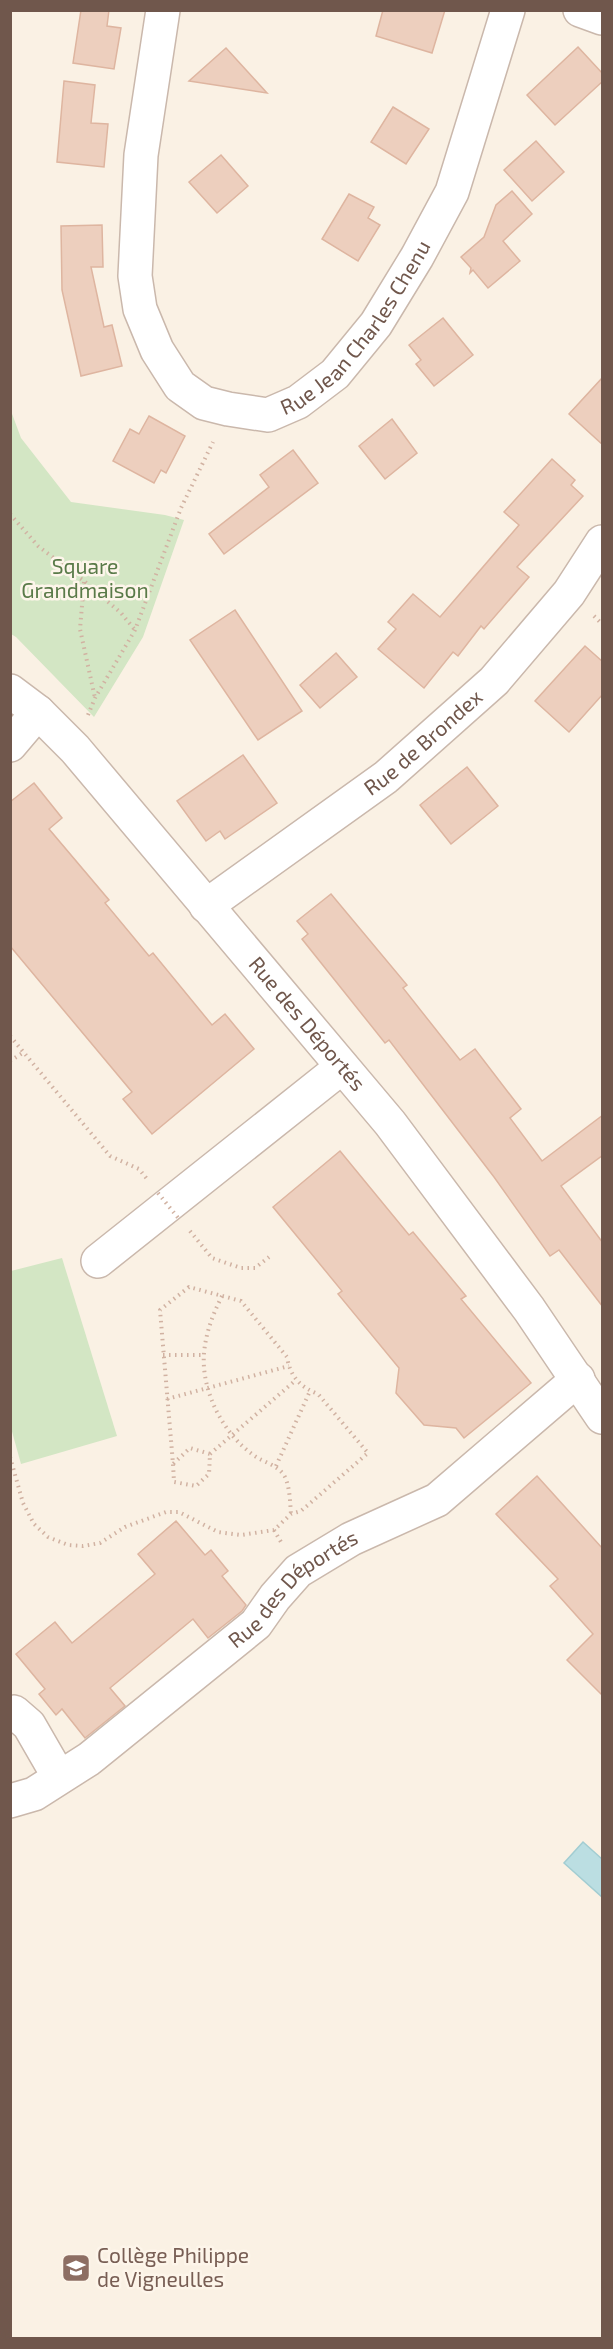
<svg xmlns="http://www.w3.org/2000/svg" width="613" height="2349" font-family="'Exo 2',sans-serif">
<rect width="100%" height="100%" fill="#faf1e4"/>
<g fill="#d3e6c4">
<polygon points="11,411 21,438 71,502 165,515 184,520 143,637 94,717 16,637 11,634"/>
<polygon points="62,1258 117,1436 21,1464 11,1428 11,1271"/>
</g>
<polygon fill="#bbdee2" stroke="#a2cdd2" stroke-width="1.5" points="583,1842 602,1859 602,1897 564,1863"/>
<g fill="#edcfbe" stroke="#deb5a0" stroke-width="1.5">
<polygon points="81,10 109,10 107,26 121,28 114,69 73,63"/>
<polygon points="383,10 445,10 432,53 376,36"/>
<polygon points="578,47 603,74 603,81 555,125 527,95"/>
<polygon points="226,48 267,93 189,81"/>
<polygon points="64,81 95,85 91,123 108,124 104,167 57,162"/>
<polygon points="393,107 429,129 406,164 371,142"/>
<polygon points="536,141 564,172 532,201 504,170"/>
<polygon points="221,155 248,186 217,213 189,182"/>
<polygon points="512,191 532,214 503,241 520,261 488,288 473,270 470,273 471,268 461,257 484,237 496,205"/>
<polygon points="349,194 374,207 368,218 380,225 358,261 322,239"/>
<polygon points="102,225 103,267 91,267 104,327 112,325 122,366 81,376 62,290 61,226"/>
<polygon points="443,318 473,355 434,386 416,364 421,360 409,345"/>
<polygon points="603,377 603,445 569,414"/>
<polygon points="149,416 185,436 166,473 161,470 154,483 113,461 130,429 139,434"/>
<polygon points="392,419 417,453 385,479 359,446"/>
<polygon points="293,450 318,483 224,554 209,534 269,487 260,475"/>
<polygon points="552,459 575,480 571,485 583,496 517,567 529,577 484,629 481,626 458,656 453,652 424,688 378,649 396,629 388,622 413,594 440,617 519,525 504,512"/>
<polygon points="235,610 302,711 258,740 190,640"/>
<polygon points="585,646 603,662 603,694 569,732 535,701"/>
<polygon points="336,653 357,677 320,708 300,685"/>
<polygon points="243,755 277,803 225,839 220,831 206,841 177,801"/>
<polygon points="467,767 498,806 451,844 420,805"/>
<polygon points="34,783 62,818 49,829 109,900 105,903 149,956 153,953 212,1025 225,1014 254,1049 152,1134 123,1099 132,1092 10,946 10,802"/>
<polygon points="331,894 407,985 403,988 460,1060 475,1049 521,1109 510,1118 542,1161 603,1115 603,1155 561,1186 603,1243 603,1307 559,1250 550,1256 494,1177 389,1040 385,1043 302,939 308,934 297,921"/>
<polygon points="340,1151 409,1235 413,1232 466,1296 461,1299 531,1383 464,1438 456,1428 424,1425 396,1393 399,1368 338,1294 342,1291 273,1207"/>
<polygon points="537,1476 603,1549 603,1696 567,1660 593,1634 550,1586 558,1579 496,1514"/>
<polygon points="176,1521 205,1555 211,1550 228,1571 222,1576 246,1605 242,1611 208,1638 193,1619 110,1688 125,1706 85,1738 62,1709 56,1715 39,1694 45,1689 16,1654 55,1622 72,1643 155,1574 138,1554"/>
</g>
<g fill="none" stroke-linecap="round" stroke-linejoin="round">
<g stroke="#cab8ac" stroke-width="36">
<g id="minor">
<path id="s1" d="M 163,10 L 141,155 L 135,276 L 140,309 L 157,350 L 180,386 L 204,403 L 228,409 L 268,415 L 298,402 L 335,374 L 376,324 L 417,257 L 452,192 L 508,10"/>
<polyline points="580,10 602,18"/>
<path id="s2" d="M 10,691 L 38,712 L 75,749 L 390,1123 L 529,1309 L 602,1417"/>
<polyline points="10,745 38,712"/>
<path id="s3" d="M 206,906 L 386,777 L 494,681 L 569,593 L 602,542"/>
<polyline points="98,1261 342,1067"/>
<polyline points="10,1714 14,1712 29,1725 59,1777"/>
<path id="s4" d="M 10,1801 L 34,1794 L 89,1759 L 256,1624 L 275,1597 L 298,1571 L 351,1539 L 437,1500 L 578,1379"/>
</g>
</g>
<g stroke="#d1b2a2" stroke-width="4" stroke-dasharray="1.5 4.5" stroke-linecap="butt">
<polyline points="10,514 38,546 84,581 121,613 135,630"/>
<polyline points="84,582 80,629 95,698"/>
<polyline points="594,616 602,624"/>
<polyline points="88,715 95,698 135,630 181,508 213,442"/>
<polyline points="10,1036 110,1156 139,1169 147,1179"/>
<polyline points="10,1061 24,1052"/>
<polyline points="190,1231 212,1258 241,1268 255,1268 269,1257"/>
<path d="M 222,1296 C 213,1314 206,1332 204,1353 C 201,1390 222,1432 252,1454 C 263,1463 278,1464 285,1477 C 290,1488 290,1502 291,1514"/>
<polyline points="163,1355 204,1355"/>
<polyline points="167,1399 289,1366"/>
<polyline points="210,1454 296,1380"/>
<path d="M 10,1457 L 23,1503 L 34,1524 L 48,1537 L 68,1545 L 83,1546 L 100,1543 L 125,1527 L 166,1512 L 179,1512 L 218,1532 L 241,1535 L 274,1530 L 291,1514 L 301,1511 L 368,1453 L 318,1394 C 300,1387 290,1376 287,1357 L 241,1301 L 189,1287 L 160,1310 L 173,1464 L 174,1482 L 196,1486 L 209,1474 L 210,1454 L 190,1448 L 173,1464"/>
<polyline points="276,1466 310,1391"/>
<polyline points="274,1530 281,1542"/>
</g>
<use href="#minor" stroke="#fff" stroke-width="33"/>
<polyline stroke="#d1b2a2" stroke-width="4" stroke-dasharray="1.5 4.5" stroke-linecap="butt" points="158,1193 179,1219"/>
</g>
<defs>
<g id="school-square" transform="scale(1.5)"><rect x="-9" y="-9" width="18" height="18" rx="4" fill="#8d6e63" stroke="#fdf5ea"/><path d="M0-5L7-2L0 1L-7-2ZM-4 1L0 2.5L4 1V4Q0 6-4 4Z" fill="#fff"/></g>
</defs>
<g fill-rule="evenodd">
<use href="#school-square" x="76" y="2268"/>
</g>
<g text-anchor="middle" stroke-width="5" stroke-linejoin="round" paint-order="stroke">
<g font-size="21" fill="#70574c" stroke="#fdf5ea">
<text dy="7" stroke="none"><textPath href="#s1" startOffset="610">Rue Jean Charles Chenu</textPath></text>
<text dy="7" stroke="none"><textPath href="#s3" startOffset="272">Rue de Brondex</textPath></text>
<text dy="7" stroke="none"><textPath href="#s2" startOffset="447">Rue des Déportés</textPath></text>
<text dy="7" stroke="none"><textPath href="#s4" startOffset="357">Rue des Déportés</textPath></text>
</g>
<g font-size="21" fill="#597a48" stroke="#fdf5ea">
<text x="85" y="574">Square<tspan x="85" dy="24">Grandmaison</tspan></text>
</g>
<g font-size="21" fill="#785e54" stroke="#fdf5ea" text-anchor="start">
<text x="97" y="2263">Collège Philippe<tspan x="97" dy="24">de Vigneulles</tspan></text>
</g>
</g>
<rect width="613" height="2349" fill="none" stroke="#70574c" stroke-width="24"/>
</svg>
